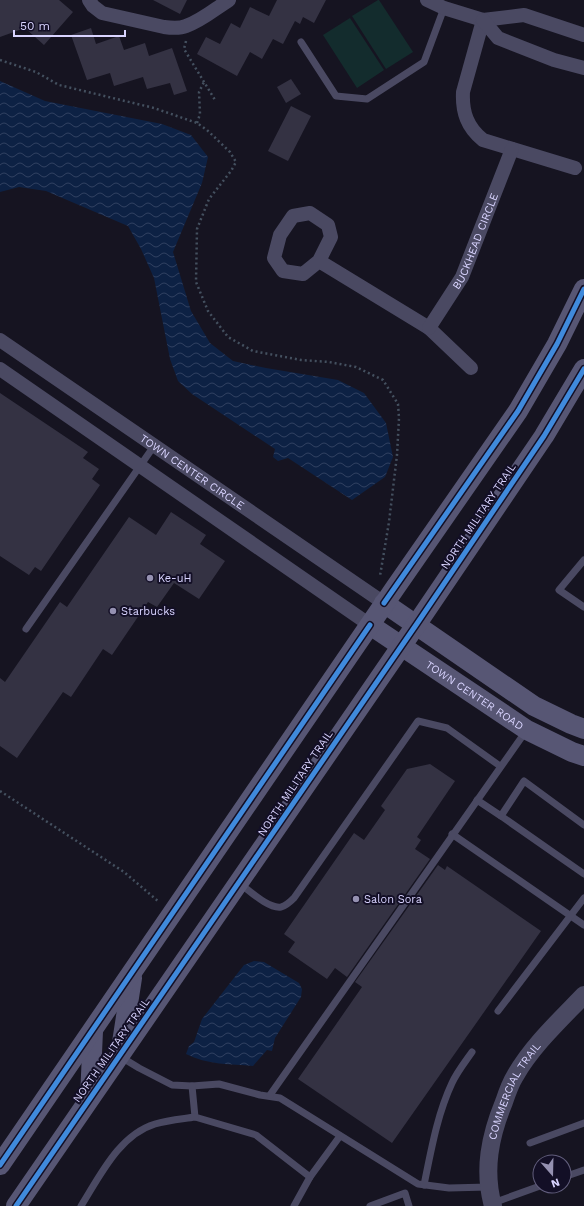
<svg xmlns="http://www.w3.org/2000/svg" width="584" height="1206" font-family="'Work Sans',sans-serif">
<defs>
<pattern id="water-waves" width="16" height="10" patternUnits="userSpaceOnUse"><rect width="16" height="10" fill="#0d2144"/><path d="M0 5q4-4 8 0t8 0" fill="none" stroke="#304060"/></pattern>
</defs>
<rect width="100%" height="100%" fill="#161421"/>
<g fill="#132c2d">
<polygon points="378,0 379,0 413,52 386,69 352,16"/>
<polygon points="350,18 384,70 357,88 323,35"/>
</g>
<g fill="url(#water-waves)">
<polygon points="0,81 45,101 162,124 191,135 208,157 202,183 173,252 191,311 210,343 233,361 266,368 338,380 364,393 386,423 393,457 385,477 352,500 288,458 278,461 273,457 275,449 192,394 178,381 170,359 154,278 141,249 128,226 46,191 19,187 0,192"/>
<path d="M 254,961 L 264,962 L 299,983 L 302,989 L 301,997 L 275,1038 L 272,1051 L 267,1050 L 253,1066 C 231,1064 207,1065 186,1054 L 189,1046 L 194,1042 L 202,1019 L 244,965 Z"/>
</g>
<g fill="#343243">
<polygon points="0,0 59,0 73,12 44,45 25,28 0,37"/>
<polygon points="153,0 187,0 180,14"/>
<polygon points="277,0 326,0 314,23 303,17 300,24 295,21 283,44 273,39 262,59 250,52 237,76 197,54 206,37 220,44 231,23 240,28 250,7 269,16"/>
<polygon points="91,28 96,44 119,36 124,50 145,43 149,56 172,48 187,91 174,95 170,83 147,89 143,77 114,86 110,73 87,80 71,35"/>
<polygon points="291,79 301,94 286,103 277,87"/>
<polygon points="291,106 311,116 288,161 268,151"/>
<polygon points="0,393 88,452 83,458 99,469 92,479 100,485 41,571 35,567 29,575 0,556"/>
<polygon points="171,512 206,535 200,544 225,561 199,599 174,583 157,607 148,602 112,655 103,649 71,697 63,692 17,758 0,746 0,678 5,682 60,602 67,607 129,517 156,535"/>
<polygon points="430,764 455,781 417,837 421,840 415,849 430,859 347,977 335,968 327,979 288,952 295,942 284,934 354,833 364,840 385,810 381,806 407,769"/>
<polygon points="438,865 445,870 447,866 541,931 392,1143 298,1079 362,987 355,982"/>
</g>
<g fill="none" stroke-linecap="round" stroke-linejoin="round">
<g stroke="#44505f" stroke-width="2.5" stroke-dasharray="2 3" stroke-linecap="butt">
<polyline points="186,41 184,49 215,100"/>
<polyline points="0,60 36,72 59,85 154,108 197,123 207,130 230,152 236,162 231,171 209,199 197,229 196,282 208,311 228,337 253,351 301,360 329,362 356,367 383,380 398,404 399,418 397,455 389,522 380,576"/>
<polyline points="197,123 200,114 199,92 204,82"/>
<polyline points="0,791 124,872 159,902"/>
</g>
<g stroke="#4a4962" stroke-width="7">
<polyline points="301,42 336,96 367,99 424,62 444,8"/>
<polyline points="584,560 559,590 584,607"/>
<polyline points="26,629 154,446"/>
<polyline points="477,800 501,816"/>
<polyline points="584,825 524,781 501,816 584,874"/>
<polyline points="452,834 584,925"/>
<path d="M 239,883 C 249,890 268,909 281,907 C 286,906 290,902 294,898 L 418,721 L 447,728 L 500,766"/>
<polyline points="498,1011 584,898"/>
<polyline points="121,1057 139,1068 172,1085 192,1086 219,1084 260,1095 280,1098 418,1184 449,1188 488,1187"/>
<polyline points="192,1086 195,1117 256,1135 310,1177"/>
<polyline points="270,1095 526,731"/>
<polyline points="530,1143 584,1123"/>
<polyline points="564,1177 584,1170"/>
<path d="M 424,1185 C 431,1151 437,1115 452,1083 C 457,1072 465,1062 472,1052"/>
<polyline points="493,1203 540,1186"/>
<path d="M 81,1206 C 100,1176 119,1135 155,1124 C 168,1120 182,1119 195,1117"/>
<polyline points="294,1206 310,1177 340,1136"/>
<polyline points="370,1206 405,1193 409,1206"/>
</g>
<g stroke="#4a4962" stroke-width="14">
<path d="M 89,0 L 93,6 L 102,13 L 164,27 C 171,28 179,29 186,26 C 201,21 215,9 229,0"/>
<polyline points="427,0 444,8 483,20 524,15 584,35"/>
<path d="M 483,20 L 463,92 C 462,112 467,127 483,140 L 575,168"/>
<polyline points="483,20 498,38 554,60 584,68"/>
<polyline points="319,261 303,274 283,271 274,258 280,235 293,216 310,213 328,225 331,237 319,261 429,328 471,368"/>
<path id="s1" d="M 429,328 L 462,277 L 512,149"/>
<path id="s2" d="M 0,340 L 384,603"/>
<polyline points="0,369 370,625"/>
</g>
<path stroke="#4a4962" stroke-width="18" id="s3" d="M 493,1206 C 483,1170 490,1136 504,1102 C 507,1093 510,1084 515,1076 C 532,1046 560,1020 584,995"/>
<g stroke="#575674" stroke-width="20">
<polyline points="384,603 534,706 571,724 584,729"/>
<path id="s4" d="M 370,625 L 527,730 L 572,752 L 584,756"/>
<polyline points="121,1049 132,978"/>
<polyline points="90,1097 93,1031"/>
<polyline points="0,1165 395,588 518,411 557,344 584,289"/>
<polyline points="16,1206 416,625 544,436 584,369"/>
</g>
<g stroke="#130f26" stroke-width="8">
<g id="cycleway">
<polyline points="384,603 518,411 557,344 584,289"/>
<polyline points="0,1165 370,625"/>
<polyline points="16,1206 416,625 544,436 584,369"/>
</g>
</g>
<use href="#cycleway" stroke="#408adc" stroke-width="5"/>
</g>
<g fill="#9591b1" stroke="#130f26" stroke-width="1.5">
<circle cx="150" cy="578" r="4"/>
<circle cx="113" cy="611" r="4"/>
<circle cx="356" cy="899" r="4"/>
</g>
<g text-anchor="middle" stroke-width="4" stroke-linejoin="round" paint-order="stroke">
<g font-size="11" fill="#d9d4ff" stroke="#130f26">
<text dy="4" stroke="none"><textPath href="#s1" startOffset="99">BUCKHEAD CIRCLE</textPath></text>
<text dy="4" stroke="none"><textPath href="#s2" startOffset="233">TOWN CENTER CIRCLE</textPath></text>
<text transform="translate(478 516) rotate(-56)" y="4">NORTH MILITARY TRAIL</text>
<text dy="4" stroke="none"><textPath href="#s4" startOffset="126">TOWN CENTER ROAD</textPath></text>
<text transform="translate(295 783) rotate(-56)" y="4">NORTH MILITARY TRAIL</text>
<text transform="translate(111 1050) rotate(-55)" y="4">NORTH MILITARY TRAIL</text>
<text dy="4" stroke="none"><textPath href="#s3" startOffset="121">COMMERCIAL TRAIL</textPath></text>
</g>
<g font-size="11" fill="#d9d4ff" stroke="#130f26" text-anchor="start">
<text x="158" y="582">Ke-uH</text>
<text x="121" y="615">Starbucks</text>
<text x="364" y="903">Salon Sora</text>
</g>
</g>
<g transform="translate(552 1174) rotate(160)"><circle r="19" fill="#130f26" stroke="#625e7d"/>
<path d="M0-3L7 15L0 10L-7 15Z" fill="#9591b1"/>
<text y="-6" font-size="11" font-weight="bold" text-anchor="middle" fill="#d9d4ff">N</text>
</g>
<path d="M14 30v6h111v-6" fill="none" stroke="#d9d4ff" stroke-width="2"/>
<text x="20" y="30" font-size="12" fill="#d9d4ff" stroke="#130f26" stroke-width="3" paint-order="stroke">50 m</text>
</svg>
